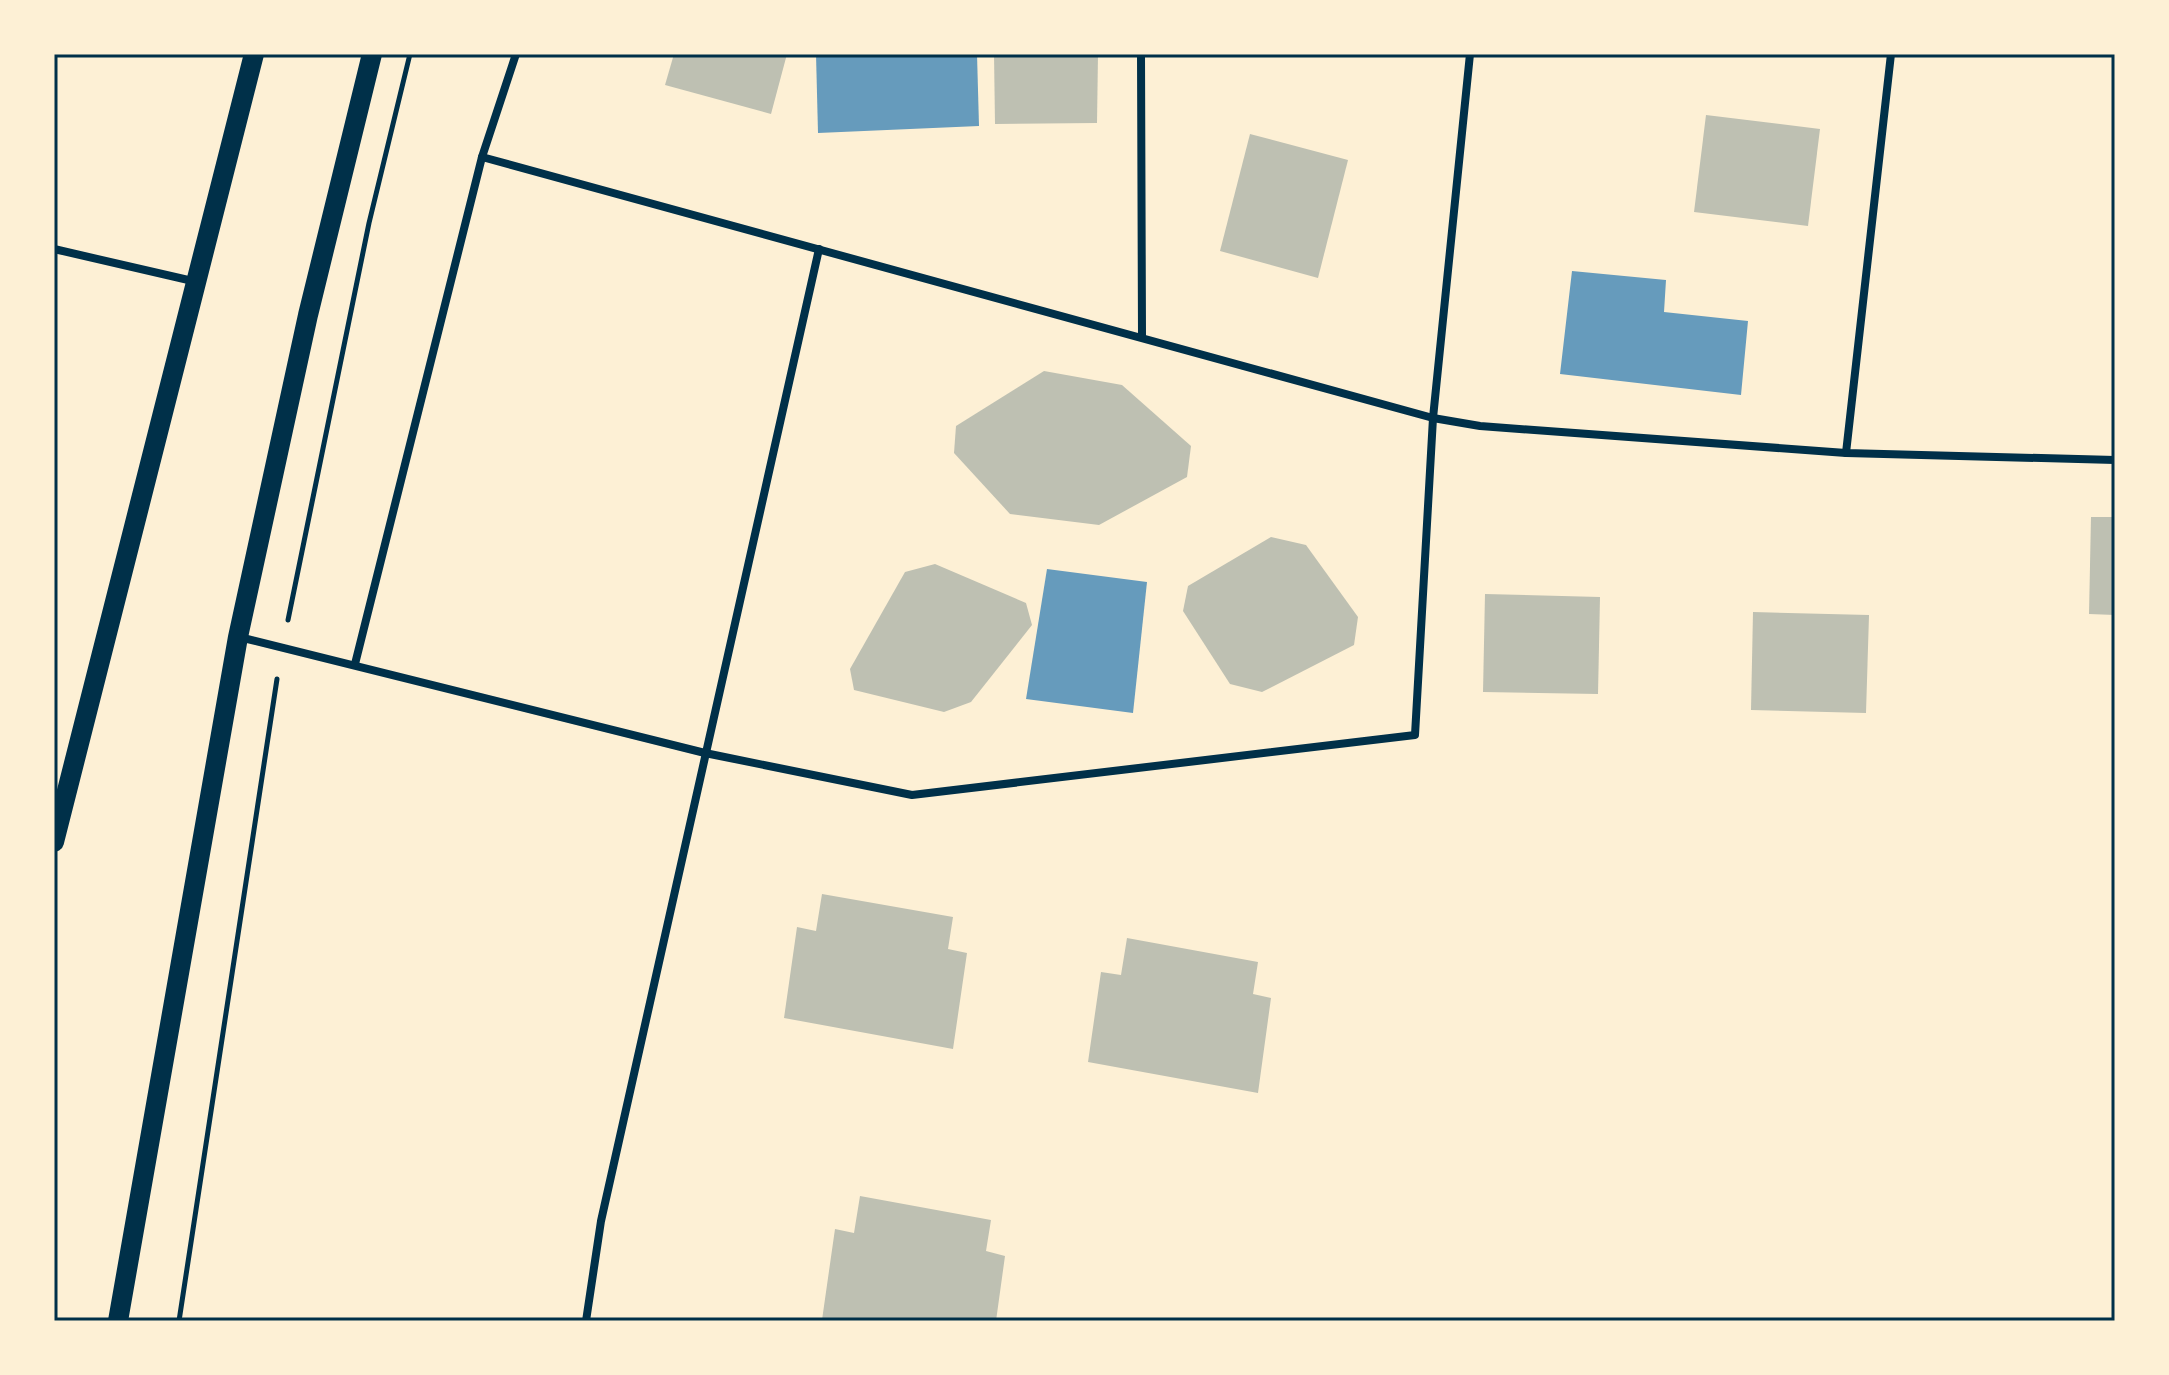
<svg xmlns="http://www.w3.org/2000/svg" width="2169" height="1375" font-family="Poppins,sans-serif">
<rect width="100%" height="100%" fill="#fdf0d5"/>
<g fill="#669bbc">
<polygon points="816,54 977,54 979,126 818,133"/>
<polygon points="1572,271 1666,280 1664,312 1748,321 1741,395 1560,374"/>
<polygon points="1047,569 1147,582 1133,713 1026,699"/>
</g>
<g fill="#bec0b2">
<polygon points="674,54 787,54 771,114 665,85"/>
<polygon points="994,54 1098,54 1097,123 995,124"/>
<polygon points="1706,115 1820,129 1808,226 1694,212"/>
<polygon points="1250,134 1348,160 1318,278 1220,251"/>
<polygon points="1044,371 1122,385 1191,446 1187,477 1099,525 1010,514 954,453 956,426"/>
<polygon points="2091,517 2115,517 2115,615 2089,614"/>
<polygon points="1271,537 1306,545 1358,617 1354,645 1262,692 1230,684 1183,611 1188,586"/>
<polygon points="935,564 1026,603 1032,625 971,702 944,712 854,690 850,669 905,572"/>
<polygon points="1485,594 1600,597 1598,694 1483,692"/>
<polygon points="1753,612 1869,615 1866,713 1751,710"/>
<polygon points="822,894 953,917 948,949 967,953 953,1049 784,1018 797,927 816,931"/>
<polygon points="1127,938 1258,962 1253,994 1271,998 1258,1093 1088,1062 1101,972 1121,975"/>
<polygon points="860,1196 991,1220 986,1251 1005,1256 996,1321 822,1320 835,1229 854,1233"/>
</g>
<g fill="none" stroke-linecap="round" stroke-linejoin="round">
<g stroke="#003049" stroke-width="5">
<polyline points="288,620 369,223 410,54"/>
<polyline points="179,1321 277,679"/>
</g>
<g stroke="#003049" stroke-width="8">
<polyline points="1141,54 1142,337"/>
<polyline points="482,157 1433,418 1480,426 1846,453 2115,460"/>
<polyline points="54,249 197,282"/>
<polyline points="1846,453 1891,54"/>
<polyline points="239,637 705,753 912,795 1415,735 1433,418 1470,54"/>
<polyline points="355,664 482,157 516,54"/>
<polyline points="586,1321 601,1221 819,249"/>
</g>
<g stroke="#003049" stroke-width="20">
<polyline points="54,842 254,54"/>
<polyline points="118,1321 238,637 308,315 372,54"/>
</g>
</g>
<rect width="2169" height="1375" fill="none" stroke="#fdf0d5" stroke-width="112"/>
<rect x="56" y="56" width="2057" height="1263" fill="none" stroke="#003049" stroke-width="3"/>
</svg>
